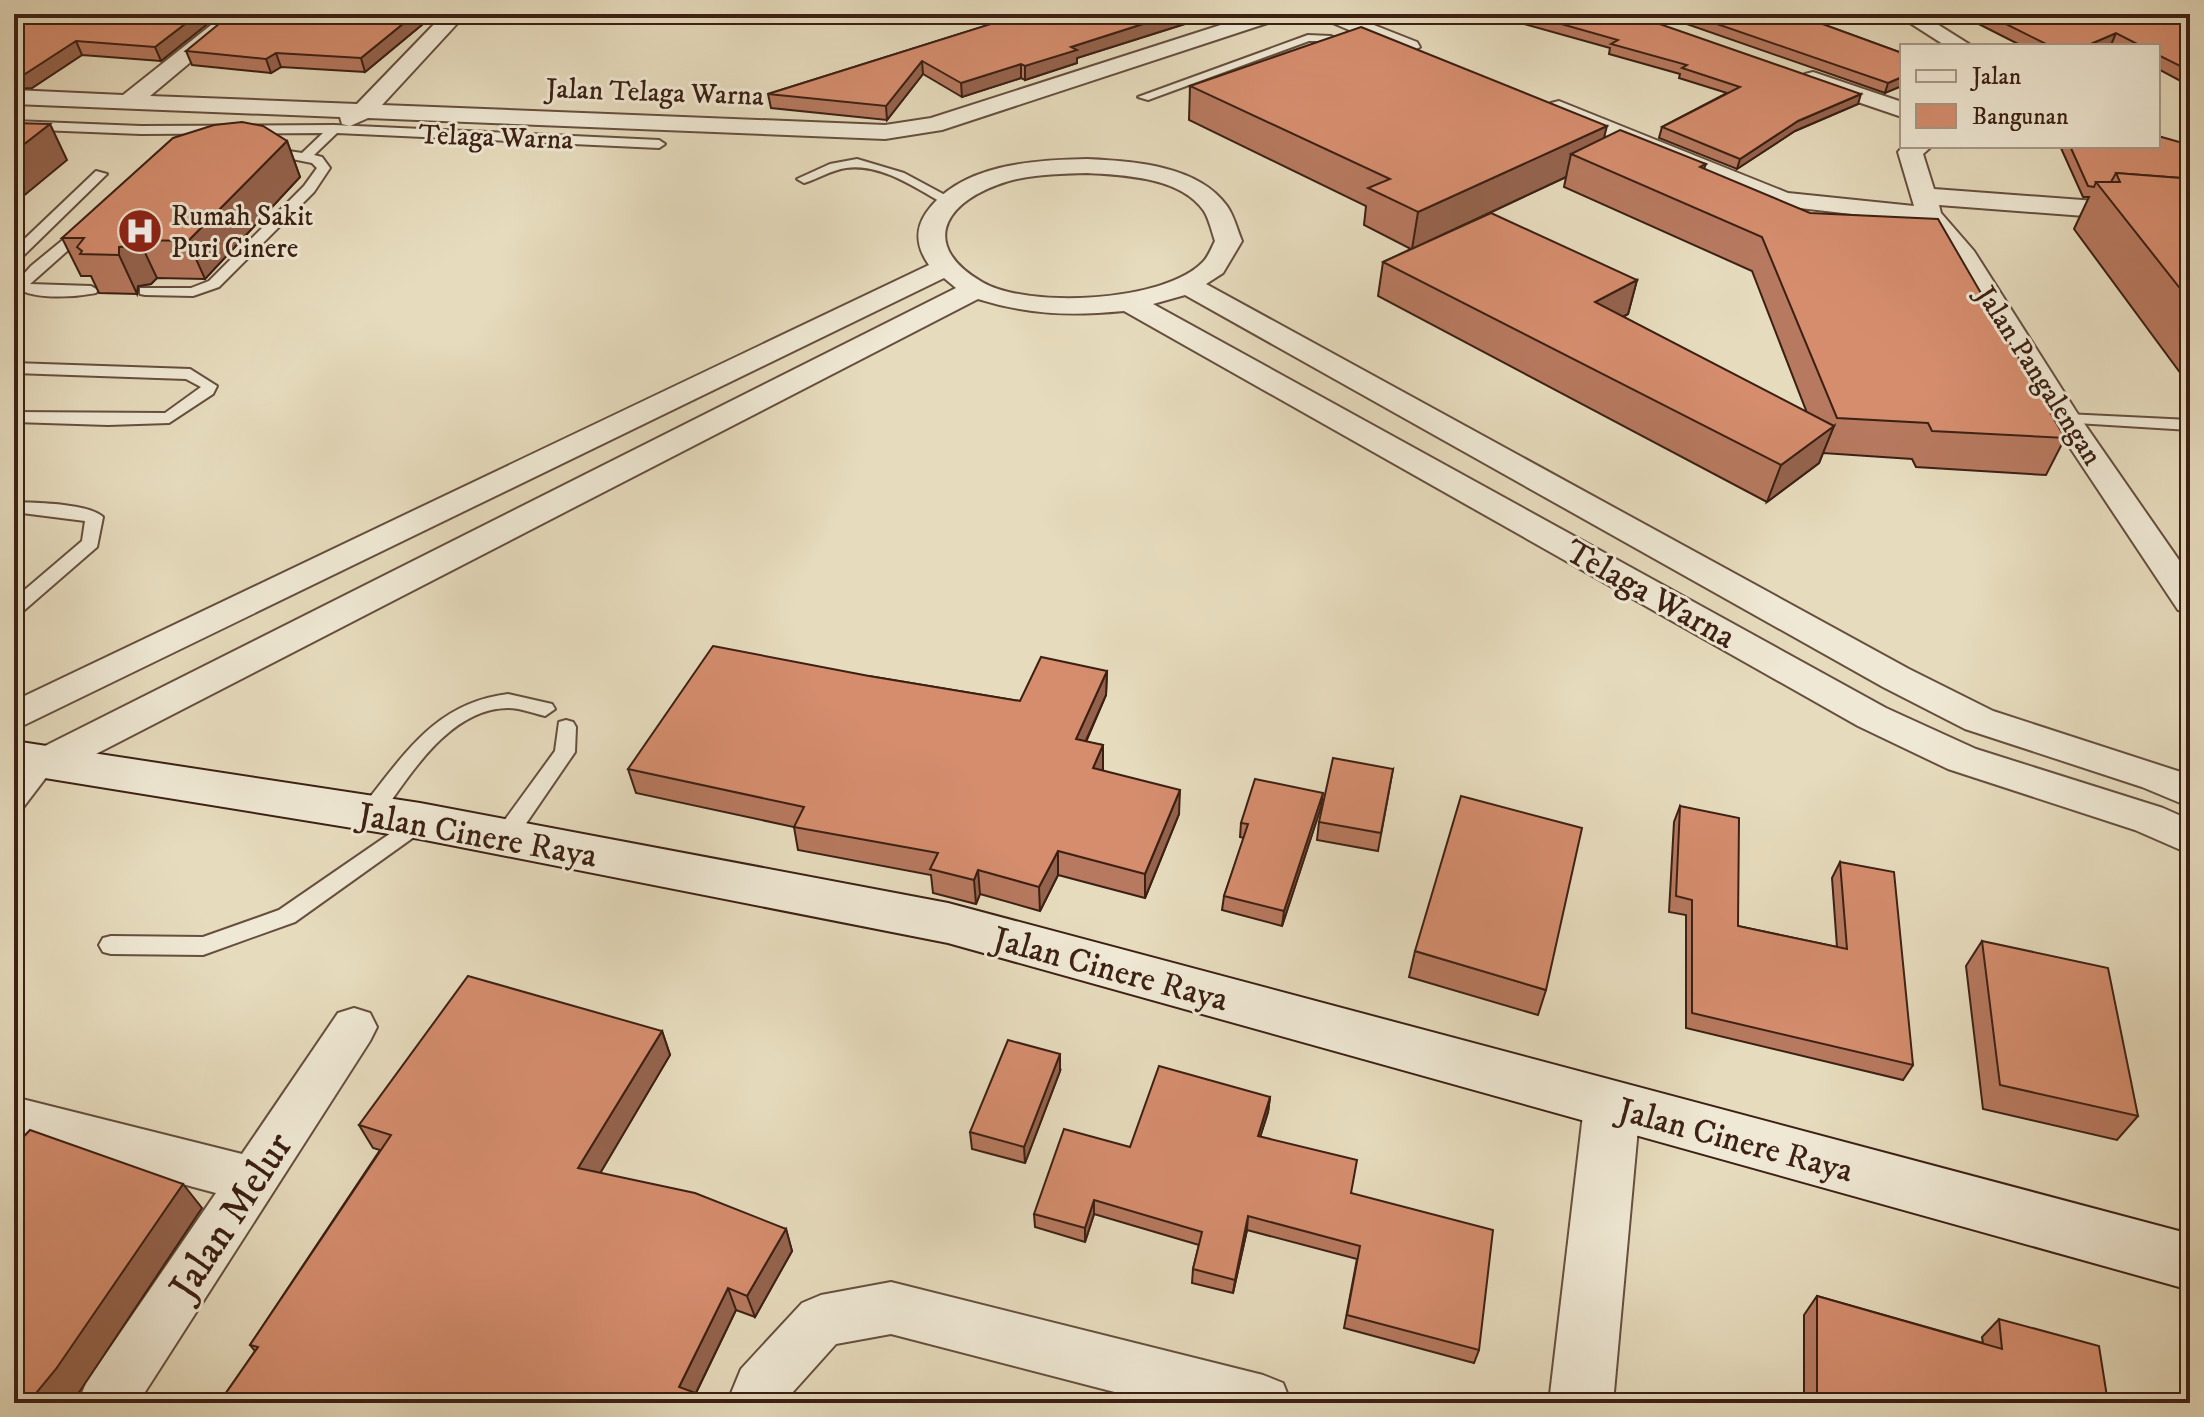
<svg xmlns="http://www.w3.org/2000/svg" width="2204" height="1417" font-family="'IM FELL DW Pica',serif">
<rect width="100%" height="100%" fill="#e6dbbd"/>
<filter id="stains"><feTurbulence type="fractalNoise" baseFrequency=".0025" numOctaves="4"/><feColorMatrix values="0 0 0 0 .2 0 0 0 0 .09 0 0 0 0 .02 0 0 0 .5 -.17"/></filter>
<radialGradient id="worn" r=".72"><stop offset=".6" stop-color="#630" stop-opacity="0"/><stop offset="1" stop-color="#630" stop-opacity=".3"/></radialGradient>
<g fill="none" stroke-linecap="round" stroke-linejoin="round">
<g stroke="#664f3e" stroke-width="4">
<g id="service">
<polygon points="1308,35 1331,36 1359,48 1353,51 1326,41 1309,41 1148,100 1138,97"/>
<polygon points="14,121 141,126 334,125 659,140 665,144 659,148 337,133 314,155 322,157 330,168 314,192 219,287 193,296 145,295 140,294 140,288 191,288 209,281 304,186 317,168 312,163 262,153 262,147 302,153 323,133 141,134 14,129"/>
<path d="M 857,159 L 904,173 L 958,202 L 946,205 C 917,189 881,163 846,168 C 831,170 818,179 804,183 L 797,179 L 830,164 Z"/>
<polygon points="96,171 107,174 19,260 14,261 14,249"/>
<path d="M 81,225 L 93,228 L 30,284 L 91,286 L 98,290 L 96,293 C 75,297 28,301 14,285 L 31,266 Z"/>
<polygon points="14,363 190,369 217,386 213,394 169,423 108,425 14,422 14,412 165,413 201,387 186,379 14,373"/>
<polygon points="2066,414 2190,420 2190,430 2060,422 2058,419"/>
<path d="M 14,502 C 35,503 88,503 103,517 L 97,547 L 21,613 L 14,615 L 14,599 L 82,541 L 85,521 L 14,512 Z"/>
<path d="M 508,694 L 552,704 L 555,709 L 545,716 C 533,713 520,708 508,708 C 448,709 410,776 378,819 L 362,819 L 359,813 L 362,807 C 405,754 435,703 508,694 Z"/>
<polygon points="566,720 573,722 576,727 575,752 512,844 496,844 493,838 496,832 555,751 559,722"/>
<polygon points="47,755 54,757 57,762 54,767 22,809 14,811 14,788 40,757"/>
<polygon points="420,813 428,815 431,821 428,827 295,922 203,955 111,954 103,952 99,945 103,938 111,936 203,937 279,910"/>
</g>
</g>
<g stroke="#664f3e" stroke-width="4">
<g id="minor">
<polygon points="225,14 248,14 150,96 357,104 444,14 466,14 382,105 885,125 931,118 1255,14 1286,14 1283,18 942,130 885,139 368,118 350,126 342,124 340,117 14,104 14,90 123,95"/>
<polygon points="1318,14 1346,14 1417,42 1420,47 1409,53 1401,52 1321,18"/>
<polygon points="1896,14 1921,14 1972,46 1946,46"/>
<polygon points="1813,72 1902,102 1902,117 1805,84 1802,79 1805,74"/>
<polygon points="1559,101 1788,193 1914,206 1898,152 1903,146 1932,146 1923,154 1934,189 2190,208 2190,224 1939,205 1941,213 1974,251 2081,419 2190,576 2190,613 2178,610 2051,419 1950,255 1921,222 1774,205 1551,113 1548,108 1551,103"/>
<path d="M 1087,159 C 1132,161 1198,165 1227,206 C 1234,216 1237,229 1242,241 L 1223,273 L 1206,284 L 1909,669 L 1993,711 L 2190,775 L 2190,807 L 2142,787 L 1965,729 L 1883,687 L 1185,295 L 1153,304 L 1886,708 L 1976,749 L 2163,808 L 2190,820 L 2190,854 L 2135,830 L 1948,769 L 1858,726 L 1124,311 C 1070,316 1030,315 978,299 L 61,772 L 47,776 L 33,772 L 27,762 L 33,752 L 956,288 L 944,278 L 14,730 L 14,701 L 929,265 C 917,248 914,231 926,213 C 960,164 1033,160 1087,159 ZM 1087,173 C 1123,175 1181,177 1204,211 C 1209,219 1212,232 1215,241 C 1212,247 1208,257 1203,262 C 1165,302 1028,309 982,282 C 923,248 940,206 997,185 C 1025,174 1057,174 1087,173 Z"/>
<polygon points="354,1008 370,1013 377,1027 370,1041 138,1403 78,1403 86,1383 216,1193 14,1139 14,1097 242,1154 338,1013"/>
<polygon points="891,1282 1263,1375 1283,1383 1291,1403 1157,1403 891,1334 836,1344 783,1403 727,1403 741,1369 802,1303 821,1295"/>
</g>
</g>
<g stroke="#664f3e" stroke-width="4">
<polygon id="tertiary" points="1612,1082 1632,1089 1640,1106 1613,1403 1549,1403 1584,1106 1592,1089"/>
</g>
<g stroke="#3c2014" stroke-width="4">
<polygon id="secondary" points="14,741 420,803 948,903 2190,1234 2190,1290 948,943 420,839 14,773"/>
</g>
<use href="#service" fill="#efe8d4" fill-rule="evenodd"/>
<use href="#minor" fill="#efe8d4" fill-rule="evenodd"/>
<use href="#tertiary" fill="#efe8d4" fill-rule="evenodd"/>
<use href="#secondary" fill="#efe8d4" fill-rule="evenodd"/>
</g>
<g fill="#b7795f" stroke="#3c2014" stroke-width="2" fill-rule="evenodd">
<polygon points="14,14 220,14 161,61 82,55 32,88"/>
<polygon points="435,14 365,72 281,67 271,73 192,65 186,51"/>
<polygon points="1023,14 1231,14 1213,20 1207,17 1077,58 1077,63 1025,80 1021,78 962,97 923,74 887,120 771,108 768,94"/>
<polygon points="1514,14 1631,14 1858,104 1795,131 1737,169 1659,138 1662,127 1727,93 1679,78 1680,74 1609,54 1610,48 1524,24 1525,17"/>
<polygon points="1658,14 1795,14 1902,53 1885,93"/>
<polygon points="1959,14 2161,14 2190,22 2190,86 2158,69 2158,46 2113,46 2111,45 2108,46 2022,46"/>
<path d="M 1190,86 L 1604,138 L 1706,164 L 1704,169 L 2065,438 L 2046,475 L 1916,467 L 1912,459 L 1823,453 L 1819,463 L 1767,502 L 1378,296 L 1383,262 L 1411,249 L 1364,225 L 1366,206 L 1189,120 ZM 1566,177 L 1564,187 L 1752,271 L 1807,413 L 1623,317 L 1628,314 L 1637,280 L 1449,232 Z"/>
<polygon points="287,141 300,177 205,279 157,278 151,284 138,286 137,294 99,293 91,276 81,276 62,238"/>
<polygon points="2190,145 2190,382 2187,382 2074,229 2089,197 2083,197 2060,146"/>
<polygon points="1107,671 1106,695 1086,742 1103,745 1103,771 1179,814 1145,898 1058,875 1040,911 980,894 976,904 933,893 931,875 798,850 794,827 636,793 628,769 869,676 1020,701"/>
<polygon points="1393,769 1378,851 1317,840 1319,822"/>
<polygon points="1680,806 1738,926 1837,947 1832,878 1840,862 1913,1065 1903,1080 1686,1028 1686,915 1669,912 1674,822"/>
<polygon points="1321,807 1282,926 1222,910 1224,896 1244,838 1240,837 1241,823"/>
<polygon points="1982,941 2138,1116 2117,1140 1983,1109 1966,966"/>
<polygon points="1415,951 1546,990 1538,1015 1409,977"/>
<polygon points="662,1031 670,1055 600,1173 786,1229 792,1251 755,1317 736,1310 696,1393 715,1400 716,1403 219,1403 255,1351 250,1345 380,1150 373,1148 359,1125"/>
<polygon points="1060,1071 1025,1163 972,1149 970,1132"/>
<polygon points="1270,1097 1268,1112 1260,1137 1351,1193 1479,1350 1474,1363 1344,1328 1357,1259 1247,1230 1233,1293 1192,1283 1193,1269 1199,1245 1094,1214 1085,1242 1035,1227 1034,1214 1130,1147"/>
<polygon points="1817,1296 1983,1343 1982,1337 1999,1319 2108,1403 1804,1403 1804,1315"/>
</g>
<g fill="#95634d" stroke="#3c2014" stroke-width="2">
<polygon points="198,14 220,14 161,61 155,47"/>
<polygon points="415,14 435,14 365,72 361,58"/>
<polygon points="1174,14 1207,14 1207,17 1077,58 1077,63 1025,80 1025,66 1071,47"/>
<polygon points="1213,14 1231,14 1213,20"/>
<polygon points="2116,33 2111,45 2108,46 2086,46"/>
<polygon points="76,41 82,55 32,88 14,89 14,74"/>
<polygon points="276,53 281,67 271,73 266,59"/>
<polygon points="922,61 923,74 887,120 886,106"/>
<polygon points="1021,64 1021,78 962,97 961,83"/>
<polygon points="1902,77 1902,86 1885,93 1888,83"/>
<polygon points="1861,94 1858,104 1795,131 1737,169 1740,159 1798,121"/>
<polygon points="50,124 67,160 15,203 14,152"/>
<polygon points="1607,126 1598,161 1571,154 1566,177 1412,249 1418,212"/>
<polygon points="287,141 300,177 205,279 188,241"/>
<polygon points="139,240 157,278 151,284 138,286 137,294 119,255 119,247"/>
<polygon points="1637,280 1628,314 1586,337 1595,302"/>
<polygon points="1834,426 1819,463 1767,502 1781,465"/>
<polygon points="1107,671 1106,695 1076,763 1076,739"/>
<polygon points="1103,745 1103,769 1093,792 1093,768"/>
<polygon points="1180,790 1179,814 1145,898 1145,874"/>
<polygon points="1323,793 1321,807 1282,926 1284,911"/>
<polygon points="1058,851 1058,875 1040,911 1039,887"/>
<polygon points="978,870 980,894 976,904 974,880"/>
<polygon points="662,1031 670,1055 589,1192 578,1168"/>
<polygon points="1060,1054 1060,1071 1025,1163 1024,1147"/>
<polygon points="1270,1097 1268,1112 1256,1150 1258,1136"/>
<polygon points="183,1184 202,1208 80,1391 70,1403 28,1403"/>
<polygon points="1094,1200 1094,1214 1085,1242 1085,1228"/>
<polygon points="1248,1216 1247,1230 1233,1293 1235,1280"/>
<polygon points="786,1229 792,1251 755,1317 747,1296"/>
<polygon points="728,1288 736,1310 691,1403 679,1387"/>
</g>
<g fill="#d58d6e" stroke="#3c2014" stroke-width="2">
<polygon points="14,14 198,14 155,47 76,41 25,74 14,74"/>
<polygon points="231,14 415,14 361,58 276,53 266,59 186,51"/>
<polygon points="1023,14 1174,14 1071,47 1077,50 1025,66 1021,64 961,83 922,61 886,106 768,94"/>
<polygon points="1526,14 1631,14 1861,94 1798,121 1740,159 1662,127 1740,87 1682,68 1687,65 1611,44 1618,40"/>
<polygon points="1688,14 1795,14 1902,53 1902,77 1888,83"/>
<polygon points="1986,14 2161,14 2160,15 2161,15 2162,14 2170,14 2190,22 2190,71 2158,55 2158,46 2141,46 2116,33 2086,46 2050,46"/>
<polygon points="1361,27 1607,126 1418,212 1368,188 1390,179 1190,86"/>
<polygon points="242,122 263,126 287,141 188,241 139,240 133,246 119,247 119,255 80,254 82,251 77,247 84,238 62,238 173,138 214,125"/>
<polygon points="14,123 50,124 14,152"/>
<polygon points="1620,130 1706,164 1700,167 1810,213 1938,219 2065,438 1932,431 1928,423 1837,418 1762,237 1571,154"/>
<polygon points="2158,136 2190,145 2190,188 2181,178 2116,173 2111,182 2096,182 2094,187 2088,186 2070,146 2158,146"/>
<polygon points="2116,173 2181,178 2190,188 2190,301 2096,182 2120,182"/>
<polygon points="1491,213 1637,280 1595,302 1834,426 1781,465 1383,262"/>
<polygon points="713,646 869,676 1020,701 1041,657 1107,671 1076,739 1103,745 1093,768 1180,790 1145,874 1058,851 1039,887 978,870 974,880 930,869 938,853 794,827 804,807 628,769"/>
<polygon points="1333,758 1393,769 1381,833 1319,822"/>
<polygon points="1255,779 1323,793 1284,911 1224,896 1248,824 1241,823"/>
<polygon points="1461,796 1582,828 1546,990 1415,951"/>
<polygon points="1680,806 1739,818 1738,926 1847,949 1840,862 1894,872 1913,1065 1692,1013 1692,900 1676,896"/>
<polygon points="1982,941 2108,968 2138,1116 2000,1085"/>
<polygon points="468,976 662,1031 578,1168 695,1193 786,1229 747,1296 728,1288 679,1387 715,1400 713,1403 219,1403 258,1347 250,1345 391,1135 359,1125"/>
<polygon points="1008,1040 1060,1054 1024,1147 970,1132"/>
<polygon points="1159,1066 1270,1097 1258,1136 1357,1160 1351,1193 1493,1230 1479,1350 1347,1315 1360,1246 1248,1216 1235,1280 1193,1269 1202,1232 1094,1200 1085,1228 1034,1214 1064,1129 1130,1147"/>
<polygon points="30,1130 183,1184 56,1369 28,1403 14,1403 14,1147"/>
<polygon points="1817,1296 2002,1349 1999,1319 2099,1346 2108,1403 1817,1403"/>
</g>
<defs>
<g id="hospital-disc" transform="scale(2.3)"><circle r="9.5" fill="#8f2418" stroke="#efe8d4"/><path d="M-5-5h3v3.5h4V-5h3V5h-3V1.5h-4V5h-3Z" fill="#fff"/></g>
</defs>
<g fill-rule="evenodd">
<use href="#hospital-disc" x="140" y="231"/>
</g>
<g text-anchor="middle" stroke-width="6" stroke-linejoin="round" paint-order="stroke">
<g font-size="28" fill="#3c2014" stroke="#efe8d4">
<text transform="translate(655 91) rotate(2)" y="10">Jalan Telaga Warna</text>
<text transform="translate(496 136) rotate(2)" y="10">Telaga Warna</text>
<text transform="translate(2040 375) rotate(57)" y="10">Jalan Pangalengan</text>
</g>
<g font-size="28" fill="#3c2014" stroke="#efe8d4" text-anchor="start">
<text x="171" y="225">Rumah Sakit<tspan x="171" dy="32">Puri Cinere</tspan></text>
</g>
<g font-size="34" fill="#3c2014" stroke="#efe8d4">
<text transform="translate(1651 593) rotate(29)" y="12">Telaga Warna</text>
<text transform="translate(478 834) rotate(10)" y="12">Jalan Cinere Raya</text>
<text transform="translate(1111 968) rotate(15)" y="12">Jalan Cinere Raya</text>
<text transform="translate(1736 1139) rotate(15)" y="12">Jalan Cinere Raya</text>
</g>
<g font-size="40" fill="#3c2014" stroke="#efe8d4">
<text transform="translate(230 1215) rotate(-57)" y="14">Jalan Melur</text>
</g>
</g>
<rect width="2204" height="1417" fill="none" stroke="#e6dbbd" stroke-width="48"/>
<rect x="16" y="16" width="2172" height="1385" fill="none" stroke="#3c2014" stroke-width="4"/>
<rect x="24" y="24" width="2156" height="1369" fill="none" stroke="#3c2014" stroke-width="2"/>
<rect x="1900" y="44" width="260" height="104" fill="#efe8d4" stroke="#a79887" stroke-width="2"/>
<rect x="1916" y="70" width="40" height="12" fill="#efe8d4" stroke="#a79887" stroke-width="2"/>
<text x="1972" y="84" font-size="24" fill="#3c2014">Jalan</text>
<rect x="1916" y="104" width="40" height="24" fill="#d58d6e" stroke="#a79887" stroke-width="2"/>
<text x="1972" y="124" font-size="24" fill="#3c2014">Bangunan</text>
<rect width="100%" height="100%" filter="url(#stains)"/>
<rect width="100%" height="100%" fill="url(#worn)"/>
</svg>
